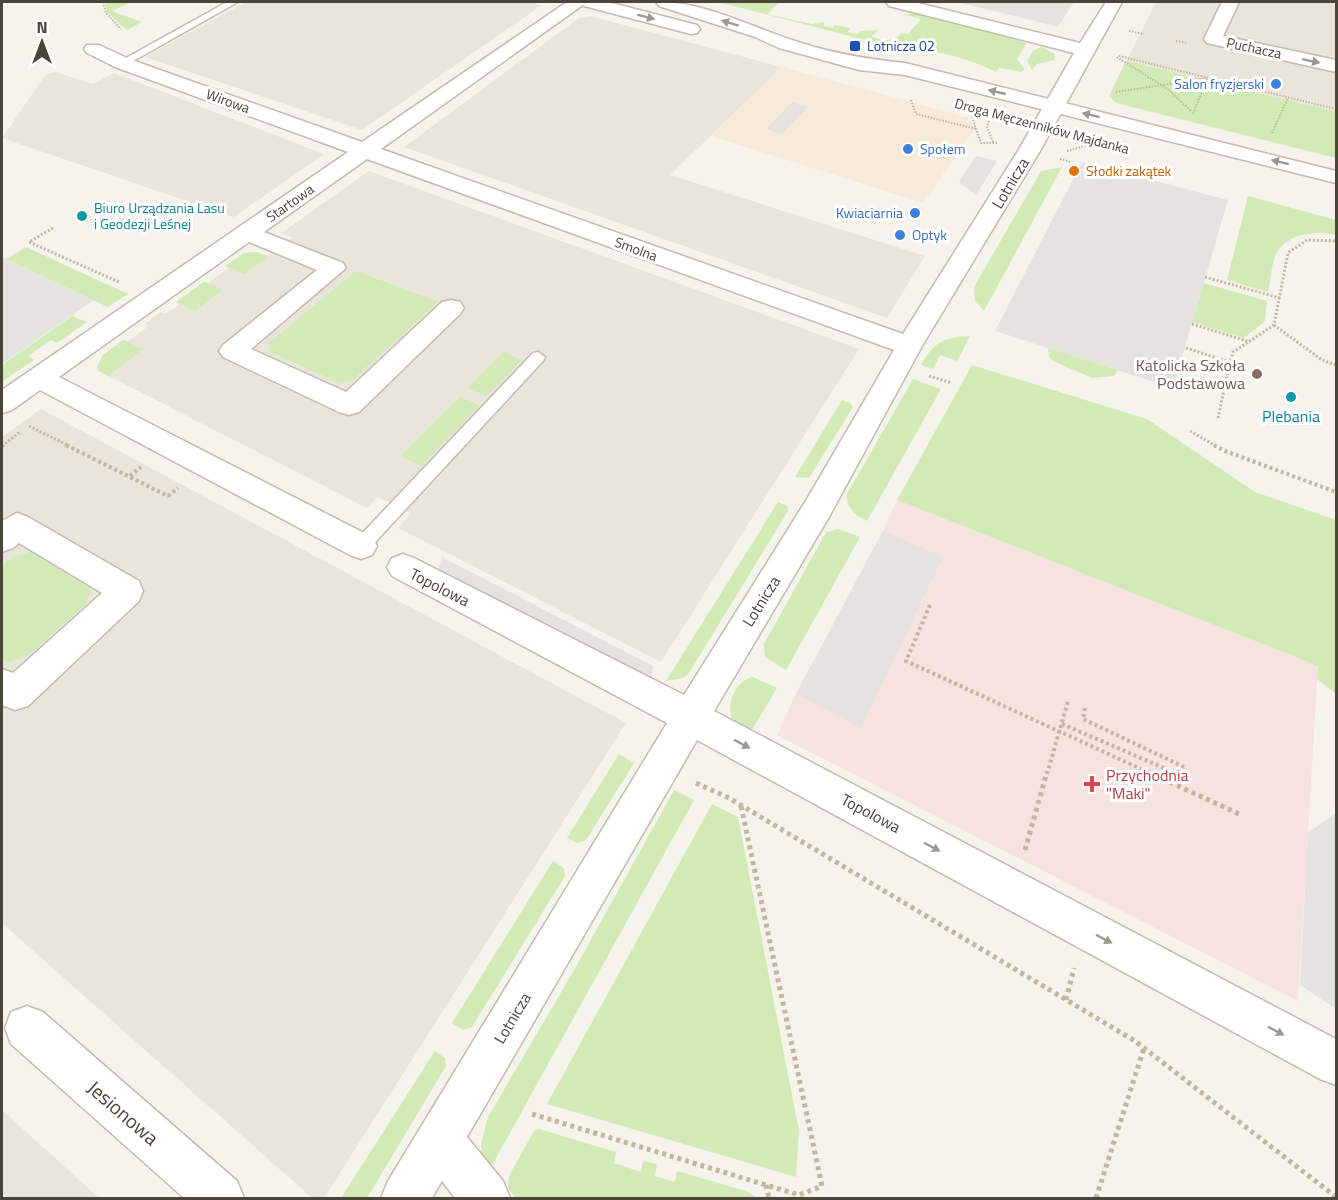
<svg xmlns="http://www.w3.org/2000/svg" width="1338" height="1200" font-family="'Titillium Web',sans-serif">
<rect width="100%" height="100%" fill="#f6f3ec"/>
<g fill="#eae5da">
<polygon points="246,2 531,2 542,5 362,130 145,57"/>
<polygon points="1156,2 1336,2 1336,128 1119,76"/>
<polygon points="590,16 782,67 670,175 925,256 887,318 404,147 579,18"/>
<polygon points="56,72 93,84 114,73 324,154 234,217 2,138 46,74"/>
<polygon points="369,171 859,349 661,662 398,528 411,513 378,497 367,508 99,371 97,367 103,355 123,340 128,341 149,326 145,324 161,312 165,314 175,308 179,304 176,302 204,282 208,283 223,272 244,253 257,252 268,256 293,238 281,233"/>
<polygon points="41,409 626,723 324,1198 312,1198 2,923 2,437"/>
<polygon points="2,1110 99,1198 2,1198"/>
</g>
<polygon fill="#f7ead8" points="782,67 967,117 975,128 923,203 711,136"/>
<polygon fill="#f6e3e0" points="897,500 1318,666 1298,1001 777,735 796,694 883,531"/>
<g fill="#d2eab5">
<polygon points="105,2 131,2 112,11 142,22 127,30 107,12"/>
<path d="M 718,2 L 780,2 L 767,14 L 812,24 L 824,22 L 824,26 L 832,28 L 835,25 L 850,28 L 848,32 L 857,34 L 861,31 L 878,30 L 871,37 C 884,40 891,43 902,33 L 908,34 L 921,19 L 902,14 L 919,13 L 1027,43 L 1017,59 L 1024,69 L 1022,72 L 999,68 L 996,72 C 968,58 935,49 904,50 Z"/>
<polygon points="1041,47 1055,54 1054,60 1037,64 1032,70 1027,61 1033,51"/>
<polygon points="1126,61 1336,112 1336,158 1116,103 1109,96"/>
<polygon points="1062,167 984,311 975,301 974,287 1041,171"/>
<path d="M 1248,196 L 1336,220 L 1336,235 C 1316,230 1287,233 1276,254 C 1271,264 1271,281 1268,292 L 1227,280 Z"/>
<polygon points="26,247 128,294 108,307 6,259"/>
<polygon points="257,252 268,257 244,274 225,266 244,253"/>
<polygon points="356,271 438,302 351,381 338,382 270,352 269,343"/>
<polygon points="204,282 223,290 195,311 176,302"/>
<polygon points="1204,283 1267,301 1265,321 1244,338 1192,322"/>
<polygon points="72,316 87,322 57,343 51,340 28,356 34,360 3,381 2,380 2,365"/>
<path d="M 970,336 L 957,361 L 940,355 L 933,369 L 921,365 C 934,342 944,337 970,336 Z"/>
<polygon points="123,340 143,349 108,376 99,371 97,367 103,355"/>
<polygon points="1048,348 1118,370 1114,376 1092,378 1053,361 1049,357"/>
<polygon points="503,352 522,360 486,396 467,388"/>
<polygon points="972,365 1147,419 1255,492 1336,520 1336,694 1317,679 1318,666 897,500"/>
<path d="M 913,379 L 941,389 L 867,521 C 855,515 846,509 847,494 Z"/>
<polygon points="460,397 480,405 421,466 401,456"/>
<polygon points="842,400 850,403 853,407 809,478 795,477"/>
<polygon points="778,502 787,506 788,511 689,673 683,678 666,681"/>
<polygon points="838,529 860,537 786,670 765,657 764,644 824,536 827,532"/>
<polygon points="30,552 91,589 86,604 26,657 8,662 2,658 2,566 14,556"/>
<path d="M 753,677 L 777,688 L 750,733 C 746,731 740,728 737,725 C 722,710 734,681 753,677 Z"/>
<polygon points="619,754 634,763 586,840 577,843 567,838"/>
<polygon points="674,790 694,800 490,1169 482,1159 481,1145 488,1117 573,972"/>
<polygon points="712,804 738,817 799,1131 796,1177 547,1104"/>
<polygon points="553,861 564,868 565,876 472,1027 463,1030 452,1023"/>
<polygon points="435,1051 445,1058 446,1066 367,1198 341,1198"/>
<polygon points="539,1129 616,1152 614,1163 641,1172 643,1161 657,1164 655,1176 675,1182 677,1171 746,1191 758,1198 516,1198 508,1188 509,1176 534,1131"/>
</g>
<g fill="#e5e3e0">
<polygon points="962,2 1074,2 1058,27 961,3"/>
<polygon points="792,102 808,107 782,134 766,129"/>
<polygon points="976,156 997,161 976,195 959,182"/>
<polygon points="1082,162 1228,200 1173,388 995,331"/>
<polygon points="2,257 94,300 2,364"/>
<polygon points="883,531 943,557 861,728 796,694"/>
<polygon points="442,557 653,666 650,686 437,575"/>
<polygon points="1336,813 1336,1009 1300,985 1308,833"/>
</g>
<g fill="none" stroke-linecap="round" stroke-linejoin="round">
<g stroke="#c2bbae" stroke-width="3">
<g id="service">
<polygon points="227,2 238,2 126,65 117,63"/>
<polygon points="538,352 545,357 543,361 367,551 361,553 355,551 352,546 355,541 533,353"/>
</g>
</g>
<g stroke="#c2bbae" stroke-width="3">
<g id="minor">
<polygon points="567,2 587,2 381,149 903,334 1018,151 1074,53 889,6 886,2 914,2 1080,43 1106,2 1122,2 1040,151 922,346 829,517 714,711 1336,1039 1336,1085 1320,1079 697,740 467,1137 503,1181 510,1198 455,1198 442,1181 432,1198 381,1198 388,1181 667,723 392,576 387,567 392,558 403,554 414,558 684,695 807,499 894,350 367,159 264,232 343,263 346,268 251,349 346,392 442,302 451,300 460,302 464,308 460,314 359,412 349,415 339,412 223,357 219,351 223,345 317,270 249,242 59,377 372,537 377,546 372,555 361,559 350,555 40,390 12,410 2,413 2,390 348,152 115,67 87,53 84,49 87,45 99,45 129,59 362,142"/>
<polygon points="1222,2 1239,2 1223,36 1336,60 1336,72 1207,43 1204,39"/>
<polygon points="17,513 28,517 139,581 143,591 139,601 28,706 15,710 2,705 2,669 13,673 102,593 19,543 13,548 2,552 2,521"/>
<polygon points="27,1006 43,1012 237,1181 244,1198 184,1198 11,1044 5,1028 11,1012"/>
</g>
</g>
<g stroke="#c2bbae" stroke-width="3">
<g id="tertiary">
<polygon points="581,2 608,2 697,25 700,29 697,33 691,34 584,6"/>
<path d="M 656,2 C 700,0 752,27 792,40 C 829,53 867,59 905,63 L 1336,171 L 1336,183 L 905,75 L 859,70 L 779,48 L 755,37 L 659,6 Z"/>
</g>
</g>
<g stroke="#c4b79f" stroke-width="2" stroke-dasharray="1.5 1.5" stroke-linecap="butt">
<polyline points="103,2 106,13 121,29"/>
<polyline points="1129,31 1144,34"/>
<polyline points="1176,41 1187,43"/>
<polyline points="1119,56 1336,109"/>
<polyline points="1117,57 1169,90 1192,112"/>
<polyline points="1116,92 1207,78 1193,114"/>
<polyline points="911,100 916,114 976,129"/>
<polyline points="972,117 981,143 997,143"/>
<polyline points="990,118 987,127 993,142"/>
<polyline points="1272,133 1288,98"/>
<polyline points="1067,151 1091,144"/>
<polyline points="1060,159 1070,162"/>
</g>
<g stroke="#c4b79f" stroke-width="3" stroke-dasharray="2 2" stroke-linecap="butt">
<polyline points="53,228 29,242 119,282"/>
<polyline points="1205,277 1280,298"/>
<polyline points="1192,324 1250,342"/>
<polyline points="1274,325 1322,360 1336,365"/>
<polyline points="1186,348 1230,362 1233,352 1274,325 1288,253 1307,240 1336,241"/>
<polyline points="929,376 952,383"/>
<polyline points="1218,418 1230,362"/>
<polyline points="29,426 69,446"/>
<polyline points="1190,431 1216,446"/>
<polyline points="2,446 20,432"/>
</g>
<g stroke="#c4b79f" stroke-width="4" stroke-dasharray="3 3" stroke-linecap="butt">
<polyline points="66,445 168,496 178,488"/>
<polyline points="1214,445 1225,451 1336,492"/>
<polyline points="2,446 4,445"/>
<polyline points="130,476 141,467"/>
<polyline points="930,605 906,661 1152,774"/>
<polyline points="1085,708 1083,719 1184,767 1183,774"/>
<polyline points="1062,724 1178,774"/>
<polyline points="1047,774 1068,701"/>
</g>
<g stroke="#c4b79f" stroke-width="5" stroke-dasharray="4 4" stroke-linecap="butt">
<polyline points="1148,772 1239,814"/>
<polyline points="1175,772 1183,776 1183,772"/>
<polyline points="696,783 729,798 1135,1041 1336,1197"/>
<polyline points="1025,850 1047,772"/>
<polyline points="1066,1000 1074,968"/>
<polyline points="532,1114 799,1195 822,1186 741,806"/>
<polyline points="766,1185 769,1198"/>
<polyline points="1096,1198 1144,1048"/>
</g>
<use href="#service" fill="#fff" fill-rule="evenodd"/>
<use href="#minor" fill="#fff" fill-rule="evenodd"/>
<use href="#tertiary" fill="#fff" fill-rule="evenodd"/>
</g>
<defs><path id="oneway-solid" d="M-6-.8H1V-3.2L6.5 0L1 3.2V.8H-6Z" transform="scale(1.5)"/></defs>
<g fill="#9c9892">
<use href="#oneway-solid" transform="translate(646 17) rotate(15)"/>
<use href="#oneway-solid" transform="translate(730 23) rotate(-163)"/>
<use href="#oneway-solid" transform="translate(1311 61) rotate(12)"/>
<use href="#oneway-solid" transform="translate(997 92) rotate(-167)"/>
<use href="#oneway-solid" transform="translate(1091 115) rotate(-166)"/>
<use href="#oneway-solid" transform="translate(1280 162) rotate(-166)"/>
<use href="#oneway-solid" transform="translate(742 744) rotate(28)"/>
<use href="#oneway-solid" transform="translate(932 847) rotate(28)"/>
<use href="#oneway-solid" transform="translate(1104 939) rotate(28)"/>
<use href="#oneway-solid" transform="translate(1276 1031) rotate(28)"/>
</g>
<rect fill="#1a4fb4" stroke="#fff" stroke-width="2" x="849" y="40" width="12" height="12" rx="3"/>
<g fill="#3f7fe0" stroke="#fff" stroke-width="2">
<circle cx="1276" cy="84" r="6"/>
<circle cx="908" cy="149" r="6"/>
<circle cx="915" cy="213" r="6"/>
<circle cx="900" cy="235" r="6"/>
</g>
<circle fill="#e8710a" stroke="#fff" stroke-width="2" cx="1074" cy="171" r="6"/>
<g fill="#0f9aa8" stroke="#fff" stroke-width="2">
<circle cx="82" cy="216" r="6"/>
<circle cx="1291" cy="397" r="6"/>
</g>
<circle fill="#8d6e63" stroke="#fff" stroke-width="2" cx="1257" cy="374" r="6"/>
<path fill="#e0444e" stroke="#fff" stroke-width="2" d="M1089 775h6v6h6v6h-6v6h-6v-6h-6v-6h6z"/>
<g text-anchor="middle" stroke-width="6" stroke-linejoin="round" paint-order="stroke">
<g font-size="14" fill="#164399" stroke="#fff" text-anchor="start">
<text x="867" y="51">Lotnicza 02</text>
</g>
<g font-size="14" fill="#4b4439" stroke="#fff">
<text transform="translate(1254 48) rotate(12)" y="5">Puchacza</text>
<text transform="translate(228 101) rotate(20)" y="5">Wirowa</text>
<text transform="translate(1042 126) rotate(15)" y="5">Droga Męczenników Majdanka</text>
<text transform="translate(290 203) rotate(-35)" y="5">Startowa</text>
<text transform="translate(636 249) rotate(20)" y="5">Smolna</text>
</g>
<g font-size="14" fill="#366cbe" stroke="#fff" text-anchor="end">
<text x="1264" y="89">Salon fryzjerski</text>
<text x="920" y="154" text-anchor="start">Społem</text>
<text x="903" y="218">Kwiaciarnia</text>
<text x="912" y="240" text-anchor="start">Optyk</text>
</g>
<g font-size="14" fill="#c56008" stroke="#fff" text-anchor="start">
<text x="1086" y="176">Słodki zakątek</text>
</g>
<g font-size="14" fill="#0d838f" stroke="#fff" text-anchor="start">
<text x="94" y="213">Biuro Urządzania Lasu<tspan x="94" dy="16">i Geodezji Leśnej</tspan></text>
</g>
<g font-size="16" fill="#4b4439" stroke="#fff">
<text transform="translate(1010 183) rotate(-59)" y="6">Lotnicza</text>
<text transform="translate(440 587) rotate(27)" y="6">Topolowa</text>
<text transform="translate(761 601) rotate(-58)" y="6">Lotnicza</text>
<text transform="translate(871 813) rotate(28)" y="6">Topolowa</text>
<text transform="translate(512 1018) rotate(-59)" y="6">Lotnicza</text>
</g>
<g font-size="16" fill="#785e54" stroke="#fff" text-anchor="end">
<text x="1245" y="371">Katolicka Szkoła<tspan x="1245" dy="18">Podstawowa</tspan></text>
</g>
<g font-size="16" fill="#0d838f" stroke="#fff">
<text x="1291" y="422">Plebania</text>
</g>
<g font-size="16" fill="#be3a42" stroke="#fff" text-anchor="start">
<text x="1106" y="781">Przychodnia<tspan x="1106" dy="18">"Maki"</tspan></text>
</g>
<g font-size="20" fill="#4b4439" stroke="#fff">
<text transform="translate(123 1113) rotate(41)" y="7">Jesionowa</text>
</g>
</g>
<rect width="1338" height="1200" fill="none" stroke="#4b4439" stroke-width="6"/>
<g transform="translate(42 42)" stroke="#ffffff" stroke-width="4.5" paint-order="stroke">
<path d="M0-4.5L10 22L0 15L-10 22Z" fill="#4b4439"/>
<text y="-9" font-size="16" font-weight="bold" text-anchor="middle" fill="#4b4439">N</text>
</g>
</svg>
